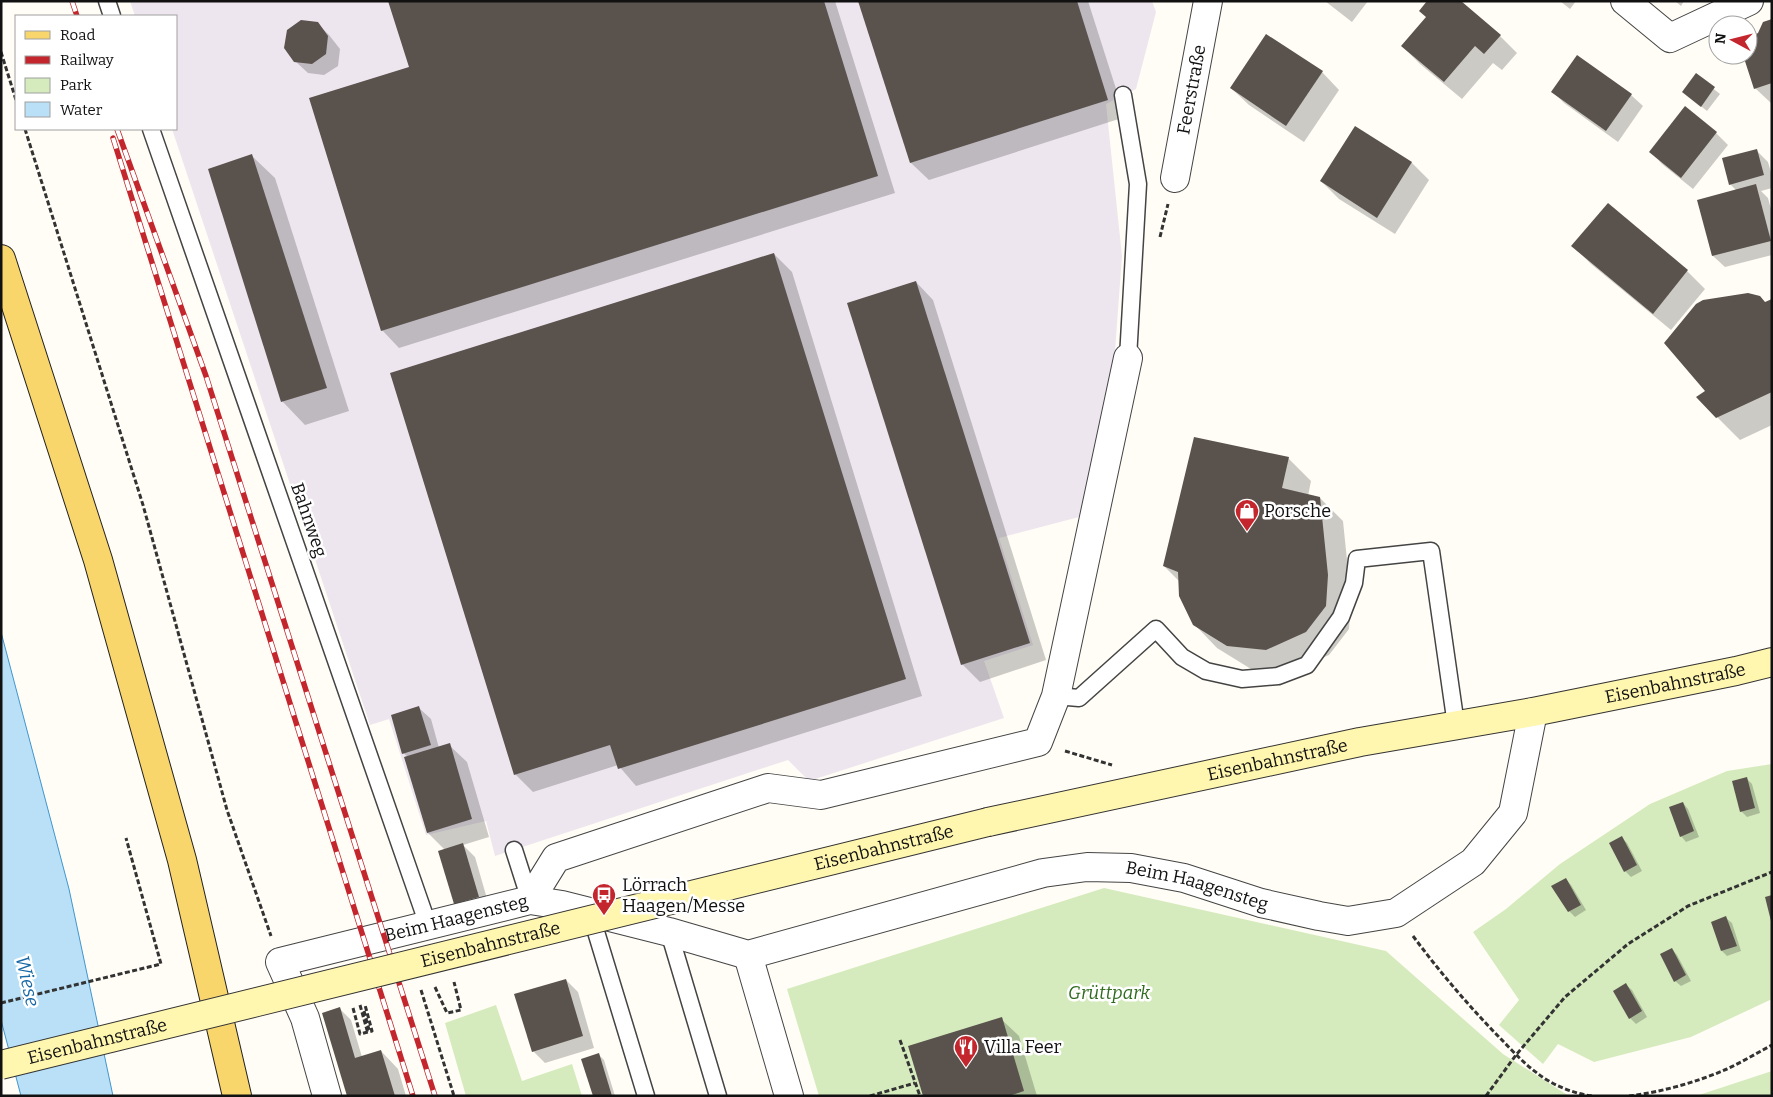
<svg xmlns="http://www.w3.org/2000/svg" width="1773" height="1097" font-family="Bitter,serif">
<rect width="100%" height="100%" fill="#fffdf5"/>
<polygon fill="#eee6ef" points="130,1 1152,1 1156,12 1136,89 1106,104 1122,256 1113,378 1083,516 999,538 1033,645 984,661 1004,718 809,781 788,760 495,856 486,821 426,835 389,719 370,725 172,129 176,129 176,16 135,16"/>
<g fill="#d5ebbd">
<polygon points="1772,764 1772,999 1691,1037 1594,1062 1558,1044 1543,1064 1499,1025 1519,1000 1473,932 1506,909 1560,864 1650,804 1727,771"/>
<polygon points="1104,888 1386,951 1503,1054 1569,1096 819,1096 787,989"/>
<polygon points="496,1005 522,1081 572,1064 582,1096 466,1096 445,1023"/>
<polygon points="1772,1071 1772,1096 1696,1096"/>
</g>
<polygon fill="#b9e0f7" stroke="#3f96cf" points="1,632 69,889 113,1096 21,1096 1,1020"/>
<g fill="#0003">
<polygon points="390,1 835,1 895,193 399,348 382,330 410,68"/>
<polygon points="860,1 1088,1 1125,117 929,180 911,163"/>
<polygon points="1325,1 1368,1 1352,22"/>
<polygon points="1560,1 1576,1 1570,9"/>
<polygon points="1675,1 1684,1 1681,6"/>
<polygon points="1772,20 1772,104 1755,88 1744,55 1748,55 1748,39 1759,34"/>
<polygon points="317,23 329,35 340,49 338,66 324,75 308,73 295,61"/>
<polygon points="1500,36 1517,53 1502,70 1493,63 1462,99 1420,64 1402,46"/>
<polygon points="1322,72 1339,90 1304,142 1249,105 1231,88"/>
<polygon points="1696,75 1720,94 1707,111 1683,92"/>
<polygon points="1553,92 1631,95 1643,106 1618,142 1564,103"/>
<polygon points="1686,108 1716,133 1728,145 1693,189 1662,164 1651,152"/>
<polygon points="1355,127 1412,163 1429,180 1395,234 1339,199 1321,181"/>
<polygon points="1756,150 1768,162 1772,176 1772,188 1761,191 1768,198 1772,213 1772,255 1725,267 1713,256 1737,191 1730,184"/>
<polygon points="252,156 275,178 349,411 305,425 283,402 209,169"/>
<polygon points="1608,205 1687,271 1705,289 1671,330 1591,264 1573,246"/>
<polygon points="774,254 792,272 922,696 636,786 618,765 533,792 515,774"/>
<polygon points="916,282 933,300 1046,660 980,682 962,664"/>
<polygon points="1772,301 1772,425 1740,440 1717,417 1706,391"/>
<polygon points="1288,458 1311,481 1308,496 1320,498 1343,521 1351,599 1349,629 1329,655 1289,672 1251,669 1217,648 1194,624 1179,581 1164,566"/>
<polygon points="419,708 431,719 439,748 449,745 467,762 489,837 463,845 475,857 490,909 467,916 455,904 440,852 445,850 428,833 405,758 408,757 403,753"/>
<polygon points="1747,779 1752,784 1760,813 1747,817 1741,811"/>
<polygon points="1683,803 1688,809 1699,837 1686,842 1681,836"/>
<polygon points="1622,838 1627,843 1642,871 1631,877 1625,871"/>
<polygon points="1566,879 1571,885 1586,910 1575,917 1569,911"/>
<polygon points="1726,918 1732,923 1741,951 1727,956 1722,951"/>
<polygon points="1672,949 1677,955 1691,981 1681,986 1675,981"/>
<polygon points="566,980 578,992 594,1048 545,1063 533,1051"/>
<polygon points="1626,985 1632,990 1647,1017 1636,1024 1630,1018"/>
<polygon points="340,1009 351,1020 362,1057 381,1051 398,1069 406,1096 348,1096"/>
<polygon points="1001,1019 1019,1036 1037,1096 924,1096"/>
<polygon points="599,1055 604,1060 615,1096 594,1096"/>
</g>
<g fill="#5a524d">
<polygon points="388,1 824,1 878,176 381,331 309,98 409,67"/>
<polygon points="858,1 1077,1 1108,100 910,163"/>
<polygon points="1427,1 1461,1 1501,35 1484,54 1475,46 1444,82 1401,46 1426,17 1419,11"/>
<polygon points="1772,19 1772,83 1754,89 1743,55 1748,55 1748,38 1758,33 1763,22"/>
<polygon points="301,20 318,22 328,36 326,54 312,64 294,62 284,48 287,30"/>
<polygon points="1266,34 1323,71 1286,126 1230,88"/>
<polygon points="1577,55 1632,94 1606,131 1551,92"/>
<polygon points="1696,73 1715,87 1701,107 1682,92"/>
<polygon points="1685,106 1717,132 1681,178 1649,152"/>
<polygon points="1355,126 1412,162 1377,218 1320,181"/>
<polygon points="1757,149 1764,175 1729,185 1722,158"/>
<polygon points="252,154 327,388 281,402 208,169"/>
<polygon points="1756,184 1771,241 1712,256 1697,200"/>
<polygon points="1608,203 1688,270 1653,314 1571,246"/>
<polygon points="774,253 906,679 618,769 610,745 514,775 390,373"/>
<polygon points="916,281 1030,643 961,665 847,303"/>
<polygon points="1748,293 1760,296 1765,302 1772,299 1772,392 1716,418 1696,397 1705,391 1664,343 1696,304 1703,300"/>
<polygon points="1194,437 1289,457 1282,488 1320,497 1328,575 1326,606 1306,632 1266,650 1227,646 1193,625 1179,596 1178,572 1163,566"/>
<polygon points="419,706 431,745 402,754 391,715"/>
<polygon points="450,743 472,819 427,833 404,757"/>
<polygon points="1747,777 1755,808 1740,812 1732,781"/>
<polygon points="1683,802 1694,831 1680,837 1669,807"/>
<polygon points="1622,836 1637,865 1624,872 1609,843"/>
<polygon points="463,843 479,897 454,904 438,851"/>
<polygon points="1566,878 1581,905 1568,912 1551,886"/>
<polygon points="1772,895 1772,920 1771,921 1765,897"/>
<polygon points="1726,916 1737,946 1721,951 1711,922"/>
<polygon points="1672,948 1686,975 1674,982 1660,954"/>
<polygon points="566,979 583,1036 532,1052 514,994"/>
<polygon points="1626,983 1642,1011 1629,1019 1613,991"/>
<polygon points="340,1007 355,1058 381,1050 395,1096 347,1096 322,1013"/>
<polygon points="1002,1017 1024,1091 1009,1096 923,1096 908,1046"/>
<polygon points="599,1053 612,1096 593,1096 581,1059"/>
</g>
<g fill="none" stroke-linecap="round" stroke-linejoin="round">
<g stroke="#444" stroke-width="19">
<g id="lane">
<polyline points="107,1 112,16"/>
<polyline points="1123,95 1138,184 1128,358"/>
<polyline points="151,129 428,925"/>
<polyline points="1056,696 1079,698 1156,629 1182,657 1206,671 1242,679 1278,676 1307,665 1341,617 1354,583 1357,559 1431,551 1456,725"/>
<polyline points="514,850 530,900"/>
<polyline points="590,912 646,1096"/>
<polyline points="669,932 718,1096"/>
</g>
</g>
<g stroke="#444" stroke-width="30">
<g id="street">
<polyline points="1625,1 1670,38 1749,1"/>
<path id="s1" d="M 1175,178 L 1208,1"/>
<polyline points="530,900 556,858 768,788 821,795 1038,742 1056,696 1128,358"/>
<polyline points="748,955 789,1096"/>
<path id="s2" d="M 327,1096 L 305,1018 L 280,962 L 530,900 L 562,905 L 669,932 L 748,955 L 1043,873 L 1087,867 L 1131,868 L 1184,878 L 1261,903 L 1319,916 L 1348,921 L 1396,913 L 1473,862 L 1513,813 L 1533,712"/>
</g>
</g>
<g stroke="#333" stroke-width="30">
<g id="secondary">
<path id="s3" d="M 988,822 L 1360,742 L 1533,712 L 1736,671 L 1772,662"/>
</g>
</g>
<g stroke="#222" stroke-width="30">
<polyline id="primary" points="1,259 98,560 182,860 237,1096"/>
</g>
<g stroke="#333" stroke-width="3" stroke-dasharray="5 2.5" stroke-linecap="butt">
<polyline points="1,52 16,100"/>
<polyline points="25,129 143,505 227,810 271,936"/>
<polyline points="1160,237 1168,204"/>
<polyline points="1065,751 1112,765"/>
<path d="M 1413,936 C 1439,971 1467,1004 1498,1036 C 1510,1048 1522,1062 1537,1073 C 1552,1085 1574,1094 1593,1096"/>
<polyline points="435,987 447,1013 461,1010 454,982"/>
<polyline points="421,990 454,1096"/>
<polyline points="1,1003 161,964 126,838"/>
<polyline points="360,1005 367,1030 369,1030"/>
<polyline points="353,1008 360,1034 372,1031 365,1005"/>
<polyline points="364,1011 369,1030"/>
<polyline points="900,1040 920,1096"/>
<polyline points="870,1096 915,1083"/>
<polyline points="1486,1096 1516,1055 1565,997 1628,944 1688,906 1772,872"/>
<path d="M 1629,1096 C 1662,1092 1697,1082 1727,1069 C 1742,1062 1757,1053 1772,1045"/>
</g>
<use href="#lane" stroke="#fff" stroke-width="16"/>
<use href="#street" stroke="#fff" stroke-width="28"/>
<use href="#secondary" stroke="#fff6b0" stroke-width="28"/>
<use href="#primary" stroke="#f9d66b" stroke-width="28"/>
<g stroke="#c4262e" stroke-width="5.5">
<g id="rail">
<polyline points="72,1 77,16"/>
<polyline points="117,129 206,376 435,1096"/>
<polyline points="113,138 413,1096"/>
</g>
</g>
<use href="#rail" stroke="#fff" stroke-width="4" stroke-dasharray="11" stroke-linecap="butt"/>
<g stroke="#333" stroke-width="30" stroke-linecap="butt">
<g id="secondary-bridge">
<path id="s4" d="M 1,1065 L 988,822"/>
</g>
</g>
<use href="#secondary-bridge" stroke="#fff6b0" stroke-width="28"/>
</g>
<defs>
<g id="shop-pin" transform="scale(1.25)"><path d="M0 17L-7.5 6A9.5 9.5 0 1 1 7.5 6Z" fill="#c4262e" stroke="#fff"/><path d="M-5-2.5h2.3a2.7 3.5 0 0 1 5.4 0H5L5.5 6h-11ZM-1.5-2.5h3a1.5 2.3 0 0 0-3 0Z" fill="#fff"/></g>
<g id="bus-pin" transform="scale(1.25)"><path d="M0 17L-7.5 6A9.5 9.5 0 1 1 7.5 6Z" fill="#c4262e" stroke="#fff"/><path d="M-5-6H5V4H4V6H2V4H-2V6H-4V4H-5ZM-3.5-4V0h7V-4ZM-3.5 1.2v1.5H-2V1.2ZM2 1.2v1.5H3.5V1.2Z" fill="#fff"/></g>
<g id="restaurant-pin" transform="scale(1.25)"><path d="M0 17L-7.5 6A9.5 9.5 0 1 1 7.5 6Z" fill="#c4262e" stroke="#fff"/><path d="M-5-6h1v4h1v-4h1v4h1v-4h1v5L-1.5 .5V6h-2V.5L-5-1ZM5-6V6H3V1.5H1.5Q1.5-4 5-6Z" fill="#fff"/></g>
</defs>
<g fill-rule="evenodd">
<use href="#shop-pin" x="1247" y="511"/>
<use href="#bus-pin" x="604" y="895"/>
<use href="#restaurant-pin" x="966" y="1047"/>
</g>
<g text-anchor="middle" stroke-width="5" stroke-linejoin="round" paint-order="stroke">
<g font-size="18" fill="#111" stroke="#fff">
<text dy="6" stroke="none"><textPath href="#s1" startOffset="90">Feerstraße</textPath></text>
<text transform="translate(309 520) rotate(71)" y="6">Bahnweg</text>
<text dy="6" stroke="none"><textPath href="#s3" startOffset="701">Eisenbahnstraße</textPath></text>
<text dy="6" stroke="none"><textPath href="#s3" startOffset="296">Eisenbahnstraße</textPath></text>
<text dy="6" stroke="none"><textPath href="#s4" startOffset="909">Eisenbahnstraße</textPath></text>
<text dy="6" stroke="none"><textPath href="#s2" startOffset="1088">Beim Haagensteg</textPath></text>
<text dy="6" stroke="none"><textPath href="#s2" startOffset="324">Beim Haagensteg</textPath></text>
<text dy="6" stroke="none"><textPath href="#s4" startOffset="504">Eisenbahnstraße</textPath></text>
<text dy="6" stroke="none"><textPath href="#s4" startOffset="99">Eisenbahnstraße</textPath></text>
</g>
<g font-size="18" fill="#111" stroke="#fff" text-anchor="start">
<text x="1264" y="517">Porsche</text>
<text x="622" y="891">Lörrach<tspan x="622" dy="21">Haagen/Messe</tspan></text>
<text x="984" y="1053">Villa Feer</text>
</g>
<g font-size="18" font-style="italic" fill="#2f6b1f" stroke="#fff">
<text x="1109" y="999">Grüttpark</text>
</g>
<g font-size="19" font-style="italic" fill="#1768a6" stroke="#fff">
<text transform="translate(28 981) rotate(77)" y="7">Wiese</text>
</g>
</g>
<rect width="1773" height="1097" fill="none" stroke="#111111" stroke-width="5"/>
<rect x="15" y="15" width="162" height="115" fill="#ffffff" stroke="#a0a0a0"/>
<rect x="25" y="31" width="25" height="8" fill="#f9d66b" stroke="#a0a0a0"/>
<text x="60" y="40" font-size="15" fill="#111111">Road</text>
<rect x="25" y="56" width="25" height="8" fill="#c4262e" stroke="#a0a0a0"/>
<text x="60" y="65" font-size="15" fill="#111111">Railway</text>
<rect x="25" y="78" width="25" height="15" fill="#d5ebbd" stroke="#a0a0a0"/>
<text x="60" y="90" font-size="15" fill="#111111">Park</text>
<rect x="25" y="102" width="25" height="15" fill="#b9e0f7" stroke="#a0a0a0"/>
<text x="60" y="115" font-size="15" fill="#111111">Water</text>
<g transform="translate(1733 40) rotate(277)"><circle r="24" fill="#ffffff" stroke="#a0a0a0"/>
<path d="M0-4L9 19L0 12L-9 19Z" fill="#c4262e"/>
<text y="-8" font-size="14" font-weight="bold" text-anchor="middle" fill="#111111">N</text>
</g>
</svg>
